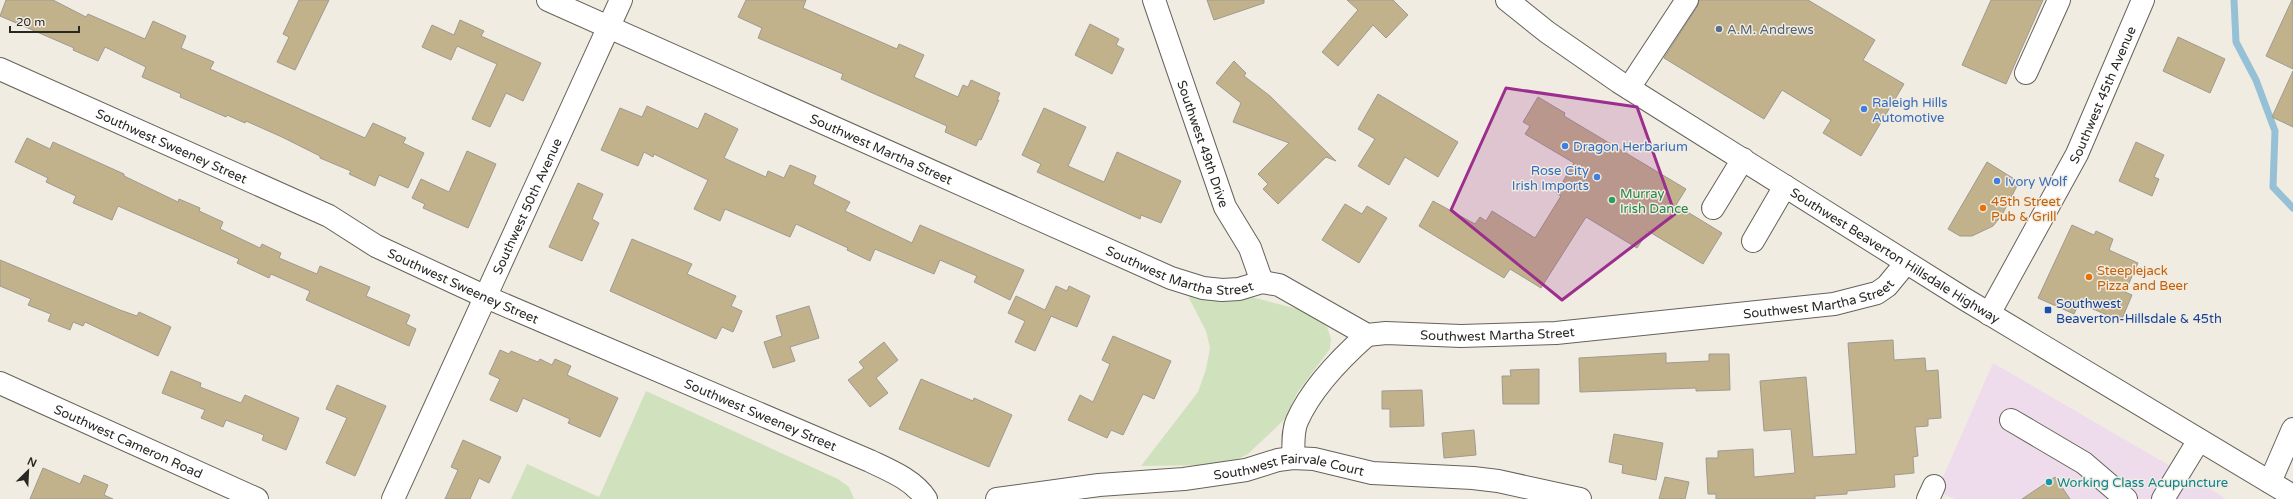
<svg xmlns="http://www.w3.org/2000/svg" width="2293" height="499" font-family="'Varela Round',sans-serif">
<rect width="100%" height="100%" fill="#f1ece1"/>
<polygon fill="#eedced" points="1993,363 2217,493 2226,499 1955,499 1937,491"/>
<g fill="#d0e2bd">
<polygon points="1221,294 1252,297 1305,311 1321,321 1327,327 1331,339 1330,349 1297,393 1285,419 1248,454 1234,461 1216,465 1141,466 1198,392 1206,369 1210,348 1206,331 1188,296"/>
<polygon points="646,391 838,479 849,487 854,499 511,499 527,464 599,497"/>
</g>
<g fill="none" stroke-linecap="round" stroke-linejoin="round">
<polyline stroke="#95c0d6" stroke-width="7" points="2234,0 2236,42 2256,80 2275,131 2273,187 2293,208"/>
</g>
<g fill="#c2b28c" stroke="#9f9a90">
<polygon points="6,0 53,0 86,17 88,14 145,39 153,21 186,36 181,48 214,62 210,69 365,138 373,123 406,138 403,143 424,153 408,188 379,175 375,186 349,174 351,171 320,158 320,156 282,137 246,121 245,123 227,115 226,117 180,97 181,94 142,77 146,67 105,47 98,61 73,50 74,48 0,16"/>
<polygon points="299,0 329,0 295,70 277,62 289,37 283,34"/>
<polygon points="746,0 806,0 803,8 897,49 899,44 924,55 914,77 958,97 963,85 968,87 971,80 1000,93 997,100 999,100 981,140 979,139 976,146 945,132 947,126 841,79 843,74 758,38 762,28 738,17"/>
<polygon points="1207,0 1264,0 1264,3 1214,20"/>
<polygon points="1347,0 1393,0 1408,15 1386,38 1373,25 1338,66 1322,52 1358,10"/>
<polygon points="1699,0 1808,0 1875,40 1863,60 1904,84 1861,156 1823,133 1831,120 1782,90 1764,119 1664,58 1697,7"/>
<polygon points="1991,0 2043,0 2006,84 1962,65"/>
<polygon points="2292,0 2293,0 2293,69 2266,56"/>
<polygon points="460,20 484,31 481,36 541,63 523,101 506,93 490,127 472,119 497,64 457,46 451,60 422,47 432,25 454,35"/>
<polygon points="1090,24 1119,39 1116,45 1124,49 1112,74 1075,55"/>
<polygon points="2178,37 2225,59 2210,93 2163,71"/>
<polygon points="1234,61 1246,73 1244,76 1270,96 1336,161 1326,157 1278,204 1263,189 1268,184 1258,174 1289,143 1233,122 1241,103 1216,83"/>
<polygon points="2293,71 2293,127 2272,117"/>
<polygon points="1378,94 1458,142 1438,177 1405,157 1389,185 1358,166 1375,139 1358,129"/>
<polygon points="1538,97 1565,113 1564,116 1686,189 1676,205 1722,233 1703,264 1648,231 1637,248 1586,217 1541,288 1510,269 1504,278 1419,226 1433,201 1475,224 1480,217 1486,221 1492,211 1535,238 1561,196 1556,193 1574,163 1525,134 1530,126 1523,122"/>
<polygon points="647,106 698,129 705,113 738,129 724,158 766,177 768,171 784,178 790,165 816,176 813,184 850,202 845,211 912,243 920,225 1024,270 1010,300 974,282 977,276 940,260 934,274 875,249 870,261 847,250 848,248 796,224 790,237 725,209 720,221 694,209 708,180 654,154 653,157 644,152 638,166 601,150 620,108 642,117"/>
<polygon points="1044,108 1086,127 1068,166 1104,182 1117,152 1181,181 1161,223 1141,215 1140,219 1037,172 1041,164 1022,155"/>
<polygon points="27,138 50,149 53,142 124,174 124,176 178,202 179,199 200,208 199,211 223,222 220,229 260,248 262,244 281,253 279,258 317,274 320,266 370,287 366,296 410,315 406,324 416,329 409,346 306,300 310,291 271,274 269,278 237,263 239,259 118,206 112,220 73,203 76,196 46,182 48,178 15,162"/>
<polygon points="2136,142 2164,155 2154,177 2159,179 2152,196 2119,181"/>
<polygon points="467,151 496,164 468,228 423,208 425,204 412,198 421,179 449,192"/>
<polygon points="1987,162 2019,182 2002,215 1993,226 1972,236 1960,236 1948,229"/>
<polygon points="578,183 603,194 592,219 599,223 582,261 549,247"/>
<polygon points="1345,204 1362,214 1367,206 1387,218 1359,263 1322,240"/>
<polygon points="2072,225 2094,235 2096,231 2113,239 2109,250 2138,263 2125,292 2132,295 2121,321 2079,303 2074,314 2038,298"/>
<polygon points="632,239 692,264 687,274 736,296 731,306 742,311 733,332 722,327 716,339 610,291"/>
<polygon points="0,260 120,310 137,316 139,312 171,327 158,356 85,322 83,326 73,322 70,330 48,321 51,314 28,305 31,299 0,286"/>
<polygon points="1056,286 1067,291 1069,286 1090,296 1077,327 1051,316 1035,351 1015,342 1025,321 1008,313 1016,296 1045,310"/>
<polygon points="809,306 819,338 790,347 795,361 773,368 764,342 782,336 776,316"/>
<polygon points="1113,336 1171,361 1154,399 1143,394 1123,435 1111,430 1107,438 1068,420 1080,395 1093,402 1110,364 1102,360"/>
<polygon points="1893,340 1894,360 1925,358 1926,371 1938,370 1941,418 1928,419 1928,426 1915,427 1918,456 1913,457 1914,473 1894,475 1895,487 1847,491 1847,494 1815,496 1815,499 1716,499 1716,494 1708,494 1706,458 1718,458 1718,451 1753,449 1754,477 1795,473 1791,429 1764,431 1760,381 1806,377 1813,457 1856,454 1848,343"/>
<polygon points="884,342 898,360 876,378 888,393 870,407 848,380 864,368 859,362"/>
<polygon points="500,350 509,354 511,351 538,362 540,359 552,365 555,359 571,366 567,375 618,398 600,437 568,423 570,419 523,398 517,412 490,400 500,379 489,374"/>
<polygon points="1666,353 1666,363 1709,361 1709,354 1729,354 1730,390 1696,391 1696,388 1580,392 1579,358"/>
<polygon points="1539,369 1539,404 1503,404 1502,376 1511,376 1510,370"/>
<polygon points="171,371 201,383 200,387 241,403 245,395 299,418 286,450 262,440 264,435 226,420 223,427 201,418 205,410 162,393"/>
<polygon points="921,379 973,401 974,398 1012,415 989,467 899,429"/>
<polygon points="337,385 386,406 355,476 326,463 347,418 326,409"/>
<polygon points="1422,390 1424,426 1390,427 1390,409 1382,409 1382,391"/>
<polygon points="1474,430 1476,455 1444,458 1442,433"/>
<polygon points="1614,434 1663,443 1656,480 1622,473 1623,465 1609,462"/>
<polygon points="463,440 501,457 489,483 479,478 470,499 445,499 458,470 451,467"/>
<polygon points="43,468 80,484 84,475 108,485 104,495 113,499 30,499"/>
<polygon points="1665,477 1689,482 1685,499 1659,499"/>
<polygon points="2055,477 2070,499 2022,499"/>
</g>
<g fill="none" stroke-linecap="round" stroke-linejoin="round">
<g stroke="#666259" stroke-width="24">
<g id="minor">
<path id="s1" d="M 548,0 L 1171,278 L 1203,288 L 1222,290 L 1239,289 L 1262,282 L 1279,285 L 1367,335 L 1386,333 L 1461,336 L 1556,333 L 1834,304 L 1877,293 L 1887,286 L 1906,263"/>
<path id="s2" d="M 1154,0 L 1225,207 L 1250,248 L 1262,282"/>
<path id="s3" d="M 0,69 L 329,216 L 376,246 L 486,297 L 870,461 C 889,470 914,480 926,499"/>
<polyline points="2026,73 2059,0"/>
<polyline points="1629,88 1687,0"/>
<polyline points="1713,208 1743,159"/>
<polyline points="1753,241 1785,186"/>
<path id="s4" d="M 1989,314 L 2077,154 L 2143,0"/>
<path id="s5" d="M 0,383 L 257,499"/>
<polyline points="2011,420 2084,463 2126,499"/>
<path d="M 1293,458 C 1294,446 1292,432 1297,421 C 1311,389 1341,358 1367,335"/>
<polyline points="2270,482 2293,429"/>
<path id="s6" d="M 393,499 L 621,0"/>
<path id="s7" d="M 997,499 L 1099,485 L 1184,479 L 1246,470 L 1278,460 L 1293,458 L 1314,459 L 1372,473 L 1473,478 L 1498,481 L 1580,499"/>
<polyline points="1928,499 1934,486"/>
<polyline points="2163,499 2199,440"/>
</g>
</g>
<g stroke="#666259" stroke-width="24">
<g id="major">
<path id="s8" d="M 1507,0 L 1547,32 L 1619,82 L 1963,298 L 2293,496"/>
</g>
</g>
<use href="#minor" stroke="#fff" stroke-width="22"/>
<use href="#major" stroke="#fff" stroke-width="22"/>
</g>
<path fill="#9c2e8d" fill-opacity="0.2" stroke="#9c2e8d" stroke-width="3" stroke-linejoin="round" d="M 1506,88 L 1637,107 L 1675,214 L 1562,300 L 1451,210 Z"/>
<circle fill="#5c6f8a" stroke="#f1ece1" stroke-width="1.5" cx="1719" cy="29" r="4"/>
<g fill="#3f7fe0" stroke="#f1ece1" stroke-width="1.5">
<circle cx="1864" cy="109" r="4"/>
<circle cx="1565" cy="146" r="4"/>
<circle cx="1597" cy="177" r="4"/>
<circle cx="1997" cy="181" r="4"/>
</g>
<circle fill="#2e9e5b" stroke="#f1ece1" stroke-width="1.5" cx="1612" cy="200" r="4"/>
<g fill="#e8710a" stroke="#f1ece1" stroke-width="1.5">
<circle cx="1983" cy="208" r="4"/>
<circle cx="2089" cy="277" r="4"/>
</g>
<rect fill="#1a4fb4" stroke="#f1ece1" stroke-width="1.5" x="2044" y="306" width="8" height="8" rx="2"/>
<circle fill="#0f9aa8" stroke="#f1ece1" stroke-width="1.5" cx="2049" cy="482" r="4"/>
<g text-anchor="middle" stroke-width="3" stroke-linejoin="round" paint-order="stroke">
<g font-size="13" fill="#4e5e75" stroke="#f1ece1" text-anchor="start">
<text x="1727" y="34">A.M. Andrews</text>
</g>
<g font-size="13" fill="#282723" stroke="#f1ece1">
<text dy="5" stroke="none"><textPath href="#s4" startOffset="247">Southwest 45th Avenue</textPath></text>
<text dy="5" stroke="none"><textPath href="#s2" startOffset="152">Southwest 49th Drive</textPath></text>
<text dy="5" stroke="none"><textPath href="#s3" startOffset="188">Southwest Sweeney Street</textPath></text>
<text dy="5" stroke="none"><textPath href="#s1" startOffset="365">Southwest Martha Street</textPath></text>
<text dy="5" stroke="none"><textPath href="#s6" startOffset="322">Southwest 50th Avenue</textPath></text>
<text dy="5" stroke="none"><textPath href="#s8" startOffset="465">Southwest Beaverton Hillsdale Highway</textPath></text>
<text dy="5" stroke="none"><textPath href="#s1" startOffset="689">Southwest Martha Street</textPath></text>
<text dy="5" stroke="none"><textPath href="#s3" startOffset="512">Southwest Sweeney Street</textPath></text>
<text dy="5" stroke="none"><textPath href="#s1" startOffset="1349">Southwest Martha Street</textPath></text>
<text dy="5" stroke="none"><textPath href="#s1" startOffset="1025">Southwest Martha Street</textPath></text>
<text dy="5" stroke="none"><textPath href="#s3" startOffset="836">Southwest Sweeney Street</textPath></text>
<text dy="5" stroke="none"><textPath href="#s5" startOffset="141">Southwest Cameron Road</textPath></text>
<text dy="5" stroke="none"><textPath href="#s7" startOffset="295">Southwest Fairvale Court</textPath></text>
</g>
<g font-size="13" fill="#366cbe" stroke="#f1ece1" text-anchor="start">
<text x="1872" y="107">Raleigh Hills<tspan x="1872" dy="15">Automotive</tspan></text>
<text x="1573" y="151">Dragon Herbarium</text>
<text x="1589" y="175" text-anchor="end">Rose City<tspan x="1589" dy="15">Irish Imports</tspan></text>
<text x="2005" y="186">Ivory Wolf</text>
</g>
<g font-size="13" fill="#27864d" stroke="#f1ece1" text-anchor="start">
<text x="1620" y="198">Murray<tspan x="1620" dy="15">Irish Dance</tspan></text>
</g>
<g font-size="13" fill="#c56008" stroke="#f1ece1" text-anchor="start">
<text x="1991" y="206">45th Street<tspan x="1991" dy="15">Pub &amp; Grill</tspan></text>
<text x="2097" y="275">Steeplejack<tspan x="2097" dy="15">Pizza and Beer</tspan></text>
</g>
<g font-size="13" fill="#164399" stroke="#f1ece1" text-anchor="start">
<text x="2056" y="308">Southwest<tspan x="2056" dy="15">Beaverton-Hillsdale &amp; 45th</tspan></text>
</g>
<g font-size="13" fill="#0d838f" stroke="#f1ece1" text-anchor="start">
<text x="2057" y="487">Working Class Acupuncture</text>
</g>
</g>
<g transform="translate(28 471) rotate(24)" stroke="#f1ece1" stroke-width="3" paint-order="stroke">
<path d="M0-3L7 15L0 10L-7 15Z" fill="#282723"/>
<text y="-6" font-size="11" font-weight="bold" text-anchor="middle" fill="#282723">N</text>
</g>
<path d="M10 26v6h69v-6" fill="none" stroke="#282723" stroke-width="2"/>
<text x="16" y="26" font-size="12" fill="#282723" stroke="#f1ece1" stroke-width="3" paint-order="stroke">20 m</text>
</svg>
